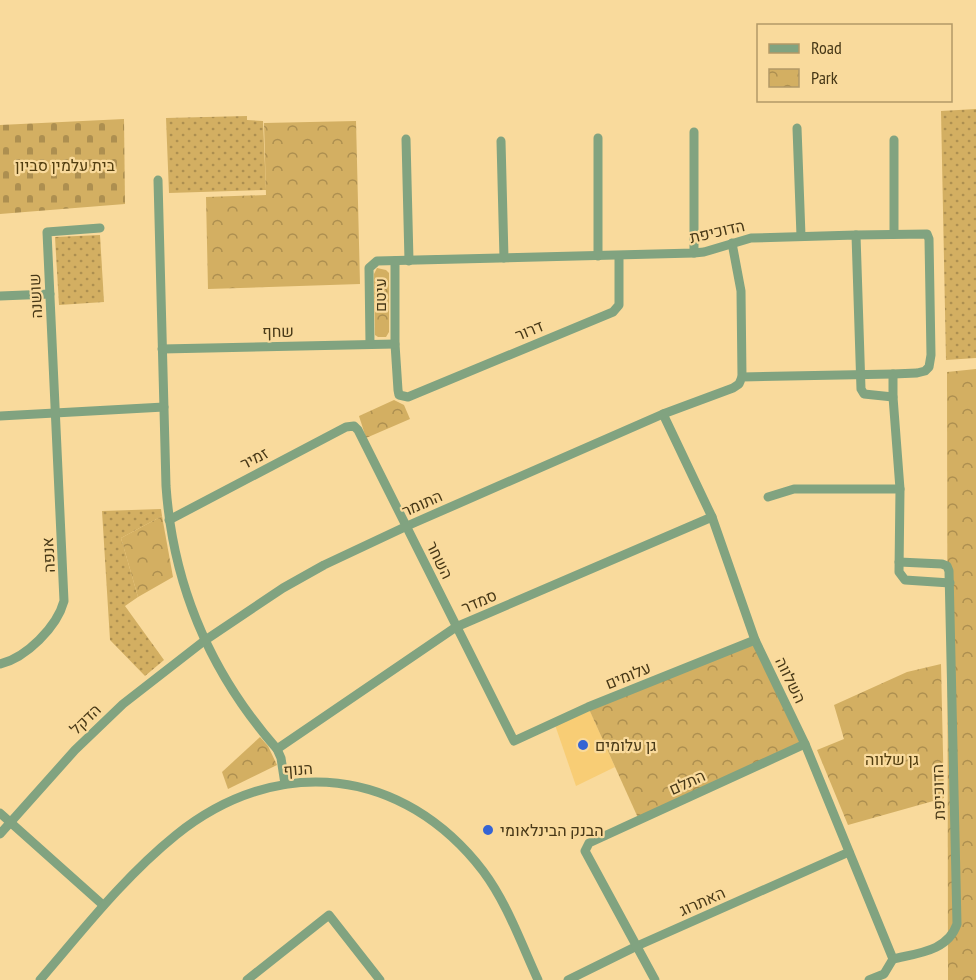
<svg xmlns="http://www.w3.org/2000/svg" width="976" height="980" font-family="'PT Sans Narrow',Heebo,sans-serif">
<defs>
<pattern id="grass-dots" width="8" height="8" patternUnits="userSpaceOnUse" patternTransform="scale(1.5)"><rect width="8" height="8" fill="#d3af62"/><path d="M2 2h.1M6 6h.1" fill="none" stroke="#ad8f50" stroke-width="1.8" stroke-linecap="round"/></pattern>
<pattern id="cemetery-stones" width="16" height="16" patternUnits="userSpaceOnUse" patternTransform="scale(1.5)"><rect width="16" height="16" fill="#d3af62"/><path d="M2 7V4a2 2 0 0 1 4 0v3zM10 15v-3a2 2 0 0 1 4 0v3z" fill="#ad8f50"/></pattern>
<pattern id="park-crowns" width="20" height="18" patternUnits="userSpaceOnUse" patternTransform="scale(1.5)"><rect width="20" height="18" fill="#d3af62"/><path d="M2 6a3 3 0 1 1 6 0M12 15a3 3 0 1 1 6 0" fill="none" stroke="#ad8f50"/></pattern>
</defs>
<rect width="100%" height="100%" fill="#f9da9c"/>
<polygon fill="#f8cd75" points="588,707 615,767 576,786 554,722"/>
<g fill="url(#grass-dots)">
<polygon points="976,109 976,358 946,360 941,111"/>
<polygon points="247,116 247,120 263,121 266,190 169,193 166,118"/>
<polygon points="100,235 104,302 59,305 55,237"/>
<polygon points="161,509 162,516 121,538 138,597 125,606 164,660 145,676 110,640 102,511"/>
</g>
<polygon fill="url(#cemetery-stones)" points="124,119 125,204 0,214 0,125"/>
<g fill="url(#park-crowns)">
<polygon points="356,121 360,284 208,289 206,197 266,195 264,123"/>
<polygon points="377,268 386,270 389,273 389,332 386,337 378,337 375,335 374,274"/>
<polygon points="976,369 976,980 948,980 947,372"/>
<polygon points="394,400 404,405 410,419 366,438 359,416"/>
<polygon points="162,516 173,577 138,597 121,538"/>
<polygon points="755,640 805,744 639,820 588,707"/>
<polygon points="941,664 944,798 848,825 817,750 844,739 834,705 907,672"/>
<polygon points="260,737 268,746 277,765 228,789 222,772"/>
</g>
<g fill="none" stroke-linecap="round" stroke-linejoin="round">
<g stroke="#81a380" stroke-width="9">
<polyline points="797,128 801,236"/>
<polyline points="694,132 694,253"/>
<polyline points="598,138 598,256"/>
<polyline points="406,139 409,261"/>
<polyline points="501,141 504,258"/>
<path d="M 158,180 L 166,486 C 173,586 211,674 277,749 L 281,758 L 285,784"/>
<polyline points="894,234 894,140"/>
<polyline points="732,243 741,291 742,377"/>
<polyline points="395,261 395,344 398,390 399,395 408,397 613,312 619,305 619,256"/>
<polyline points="0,296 50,294"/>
<polyline points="370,344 369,268 377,261 694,253 704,252 751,238 856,235 861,389 864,394 893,397"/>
<polyline points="162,349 395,344"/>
<polyline points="893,374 893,397 900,489 899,572 905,580 950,583"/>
<polyline points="663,414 712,517 755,640 805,744 893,959"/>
<polyline points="0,416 164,407"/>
<polyline points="768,497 794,489 900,489"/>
<polyline points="169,520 346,427 354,426 358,430 514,741 588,707 755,640"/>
<path d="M 0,664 C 26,658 57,627 64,601 L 47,232 L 100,228"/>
<polyline points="277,749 456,627 712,517"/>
<polyline points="0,813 103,905"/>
<polyline points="0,834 75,750 123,704 204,641 283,588 324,565 407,526 663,414 733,388 739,384 742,377 893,374 917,373 925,371 929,367 931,355 929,239 927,234 856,235"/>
<path d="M 893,959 C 918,953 948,951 957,924 L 949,571 L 947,566 L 942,564 L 899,562"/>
<path d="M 40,980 C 83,930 124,877 176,835 C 278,753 403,767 483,871 C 507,903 521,943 538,980"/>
<polyline points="247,980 329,915 380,980"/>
<polyline points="568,980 637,946 849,852"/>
<polyline points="655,980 585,851 589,843 805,744"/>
<polyline points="869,980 884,974 893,959"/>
</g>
</g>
<g fill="#3564d4" stroke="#f9da9c" stroke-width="2">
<circle cx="583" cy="745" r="6"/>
<circle cx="488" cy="830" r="6"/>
</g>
<g text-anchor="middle" stroke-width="4.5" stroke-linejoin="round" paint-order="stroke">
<g font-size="16" fill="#513d0f" stroke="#f9da9c">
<text x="65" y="171">בית עלמין סביון</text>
<text x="892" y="765">גן שלווה</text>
</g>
<g font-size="16" fill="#473817" stroke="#f9da9c">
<text transform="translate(717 231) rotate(-13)" y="6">הדוכיפת</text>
<text transform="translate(380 295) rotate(-90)" y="6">עיטם</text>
<text transform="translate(35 296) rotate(-93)" y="6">שושנה</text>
<text transform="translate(529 330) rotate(-22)" y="6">דרור</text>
<text transform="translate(278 331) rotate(-1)" y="6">שחף</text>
<text transform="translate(254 458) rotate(-27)" y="6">זמיר</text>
<text transform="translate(422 503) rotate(-24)" y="6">התומר</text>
<text transform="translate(48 555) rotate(-93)" y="6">אנפה</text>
<text transform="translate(440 560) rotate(64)" y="6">השחר</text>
<text transform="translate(479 601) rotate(-23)" y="6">סמדר</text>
<text transform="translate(628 675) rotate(-22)" y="6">עלומים</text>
<text transform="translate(791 680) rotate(64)" y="6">השלווה</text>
<text transform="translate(85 719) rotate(-44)" y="6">הדקל</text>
<text transform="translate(298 769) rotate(-4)" y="6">הנוף</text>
<text transform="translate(687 782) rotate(-24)" y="6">התלם</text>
<text transform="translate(938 792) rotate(-92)" y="6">הדוכיפת</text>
<text transform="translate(702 901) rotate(-24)" y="6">האתרוג</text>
</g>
<g font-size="16" fill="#473817" stroke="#f9da9c" text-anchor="start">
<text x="595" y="751">גן עלומים</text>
<text x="500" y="836">הבנק הבינלאומי</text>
</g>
</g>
<rect x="757" y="24" width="195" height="78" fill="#f9da9c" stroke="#b29967" stroke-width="1.5"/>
<rect x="769" y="44" width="30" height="9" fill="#81a380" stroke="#b29967" stroke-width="1.5"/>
<text x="811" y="54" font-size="18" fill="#473817">Road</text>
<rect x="769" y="69" width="30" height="18" fill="url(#park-crowns)" stroke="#b29967" stroke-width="1.5"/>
<text x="811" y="84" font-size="18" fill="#473817">Park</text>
</svg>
